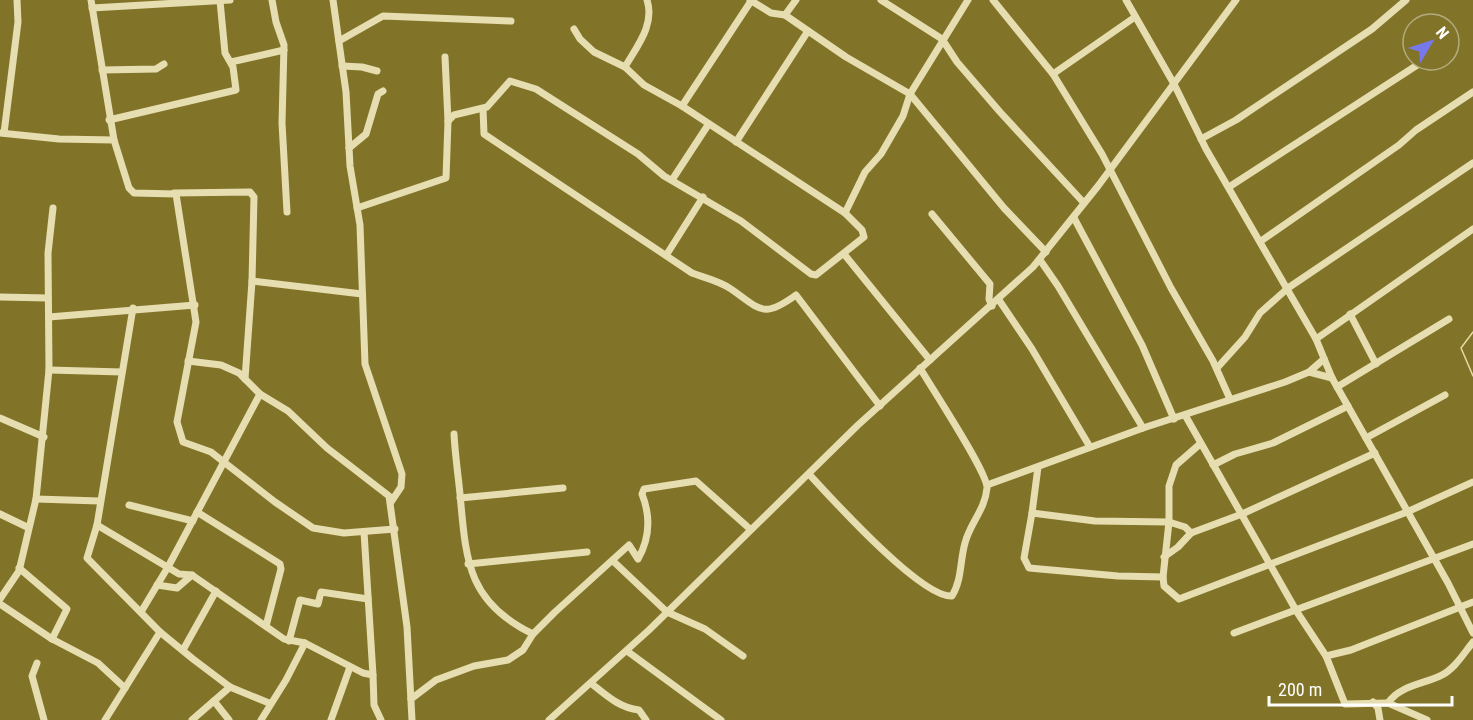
<svg xmlns="http://www.w3.org/2000/svg" width="1473" height="720" font-family="'Roboto Condensed',sans-serif">
<rect width="100%" height="100%" fill="#817429"/>
<g fill="none" stroke-linecap="round" stroke-linejoin="round">
<polyline stroke="#e6daa5" stroke-width="1.5" points="1473,332 1461,348 1473,376"/>
<g stroke="#e6ddb1" stroke-width="7">
<polyline points="91,0 114,140"/>
<polyline points="272,0 276,22 284,45 282,123 287,212"/>
<polyline points="333,0 346,92 350,166 360,225 365,364 402,474 401,487 391,502"/>
<polyline points="750,0 771,13 785,15 846,57 910,94 1004,208 1046,252"/>
<polyline points="881,0 942,39 957,62 1000,112 1084,203"/>
<polyline points="993,0 1053,74 1102,154 1171,288 1213,361 1230,399"/>
<polyline points="1126,0 1174,84 1206,149 1316,339 1332,378 1448,583 1473,633"/>
<polyline points="92,8 230,0"/>
<polyline points="785,15 796,0"/>
<polyline points="339,41 383,16 511,21"/>
<polyline points="231,62 284,50"/>
<polyline points="342,66 362,67 377,71"/>
<path d="M 625,67 C 637,46 655,25 647,0"/>
<polyline points="102,70 156,69 164,64"/>
<polyline points="1053,74 1135,17"/>
<polyline points="682,106 751,1"/>
<path d="M 483,109 L 484,134 L 692,273 C 705,278 720,281 731,289 C 761,310 763,319 796,295 L 880,406"/>
<polyline points="109,120 236,90 233,67 225,53 220,1"/>
<polyline points="448,121 454,115 487,107 510,81 536,89 638,154 664,176 741,221 811,274 816,275 864,237 862,230 845,213 682,106 644,85 625,67 594,52 580,39 574,29"/>
<polyline points="0,133 59,139 114,140 129,188 134,193 176,194 196,322 177,422 183,442 211,452 275,502 313,528 344,533 395,529"/>
<polyline points="4,133 18,22 17,0"/>
<polyline points="1201,139 1236,120 1372,29 1406,0"/>
<polyline points="736,142 808,31"/>
<polyline points="349,148 366,134 378,94 383,91"/>
<polyline points="672,180 708,125"/>
<polyline points="1229,187 1425,60"/>
<polyline points="174,193 250,192 254,197 252,281"/>
<polyline points="357,208 446,178 448,121 445,57"/>
<polyline points="845,213 865,172 881,154 903,116 910,94 968,0"/>
<polyline points="932,214 990,284 989,299 992,306"/>
<polyline points="1074,218 1142,345 1174,419"/>
<polyline points="1261,241 1399,145 1416,130 1473,92"/>
<polyline points="667,254 703,197"/>
<polyline points="844,254 930,360"/>
<polyline points="1040,260 1058,286 1143,428"/>
<polyline points="0,297 48,298"/>
<polyline points="999,300 1032,349 1090,447"/>
<polyline points="133,308 97,525 87,558 160,632 193,659 230,687 269,703"/>
<polyline points="1350,314 1376,364"/>
<polyline points="49,317 195,305"/>
<polyline points="1316,339 1473,229"/>
<polyline points="188,361 221,365 239,373 260,394 288,411 327,448 389,496 407,627 412,720"/>
<polyline points="1217,368 1245,337 1260,313 1288,288 1473,163"/>
<polyline points="49,370 122,372"/>
<polyline points="1309,372 1332,378"/>
<polyline points="245,379 252,281 362,294"/>
<polyline points="1337,387 1449,319"/>
<polyline points="1185,415 1297,612 1326,656 1345,704 1388,703 1427,720"/>
<polyline points="0,418 44,437"/>
<path d="M 454,434 C 455,454 458,474 460,494 C 466,560 467,602 533,634"/>
<polyline points="1366,438 1445,395"/>
<polyline points="1200,444 1176,465 1169,486 1169,522 1163,577 1164,586 1179,599 1407,512 1473,482"/>
<polyline points="1213,465 1235,454 1273,443 1348,406"/>
<polyline points="1038,467 1032,513 1095,521 1169,522 1185,527 1191,533 1242,514 1375,453"/>
<path d="M 809,474 C 832,499 921,598 952,596 C 962,580 960,560 965,543 C 970,523 985,510 987,488 C 988,473 931,387 920,368"/>
<polyline points="987,485 1143,428 1285,382 1309,372 1324,359"/>
<polyline points="460,498 563,488"/>
<polyline points="36,499 99,501"/>
<polyline points="129,505 193,521"/>
<polyline points="197,512 280,564 281,569 266,626"/>
<polyline points="1032,513 1024,558 1029,568 1118,576 1163,577"/>
<polyline points="0,514 27,527"/>
<polyline points="97,525 179,574 192,575"/>
<polyline points="364,532 373,675"/>
<polyline points="1164,557 1178,547 1191,533"/>
<polyline points="613,561 667,612 705,629 743,656"/>
<polyline points="468,564 587,552"/>
<polyline points="19,568 67,609 52,639"/>
<polyline points="157,585 177,588 192,575 284,639 305,643 363,673 373,675 374,705 381,720"/>
<polyline points="0,599 19,571 36,499 49,370 48,253 53,208"/>
<polyline points="0,604 52,639 98,663 125,688"/>
<polyline points="141,612 168,567 260,394"/>
<polyline points="1234,633 1473,544"/>
<polyline points="289,641 300,600 318,604 321,592 368,599"/>
<polyline points="183,650 216,591"/>
<polyline points="627,651 721,720"/>
<polyline points="1326,656 1351,650 1473,602"/>
<polyline points="37,663 32,676 44,720"/>
<path d="M 592,684 C 607,696 620,708 639,710 L 646,720"/>
<path d="M 411,699 L 436,680 L 474,666 L 508,660 L 523,650 L 533,634 L 555,612 L 629,545 L 638,559 C 650,538 651,517 642,494 L 644,489 L 696,481 L 750,529"/>
<polyline points="214,701 229,720"/>
<polyline points="1373,702 1378,708 1380,720"/>
<path d="M 1388,703 C 1399,686 1423,684 1440,676 C 1454,670 1464,653 1473,642"/>
<polyline points="105,720 160,632"/>
<polyline points="192,720 230,687"/>
<polyline points="261,720 286,680 305,643"/>
<polyline points="331,720 350,667"/>
<polyline points="549,720 649,630 858,425 1033,267 1098,186 1236,0"/>
</g>
</g>
<g transform="translate(1431 42) rotate(51)"><circle r="28" fill="#817429" stroke="#b3ac7f" stroke-width="1.5"/>
<path d="M0-4.5L10 22L0 15L-10 22Z" fill="#7878ed"/>
<text y="-9" font-size="16" font-weight="bold" text-anchor="middle" fill="#ffffff">N</text>
</g>
<path d="M1269 696v9h183v-9" fill="none" stroke="#ffffff" stroke-width="3"/>
<text x="1278" y="696" font-size="18" fill="#ffffff" stroke="#817429" stroke-width="4.5" paint-order="stroke">200 m</text>
</svg>
